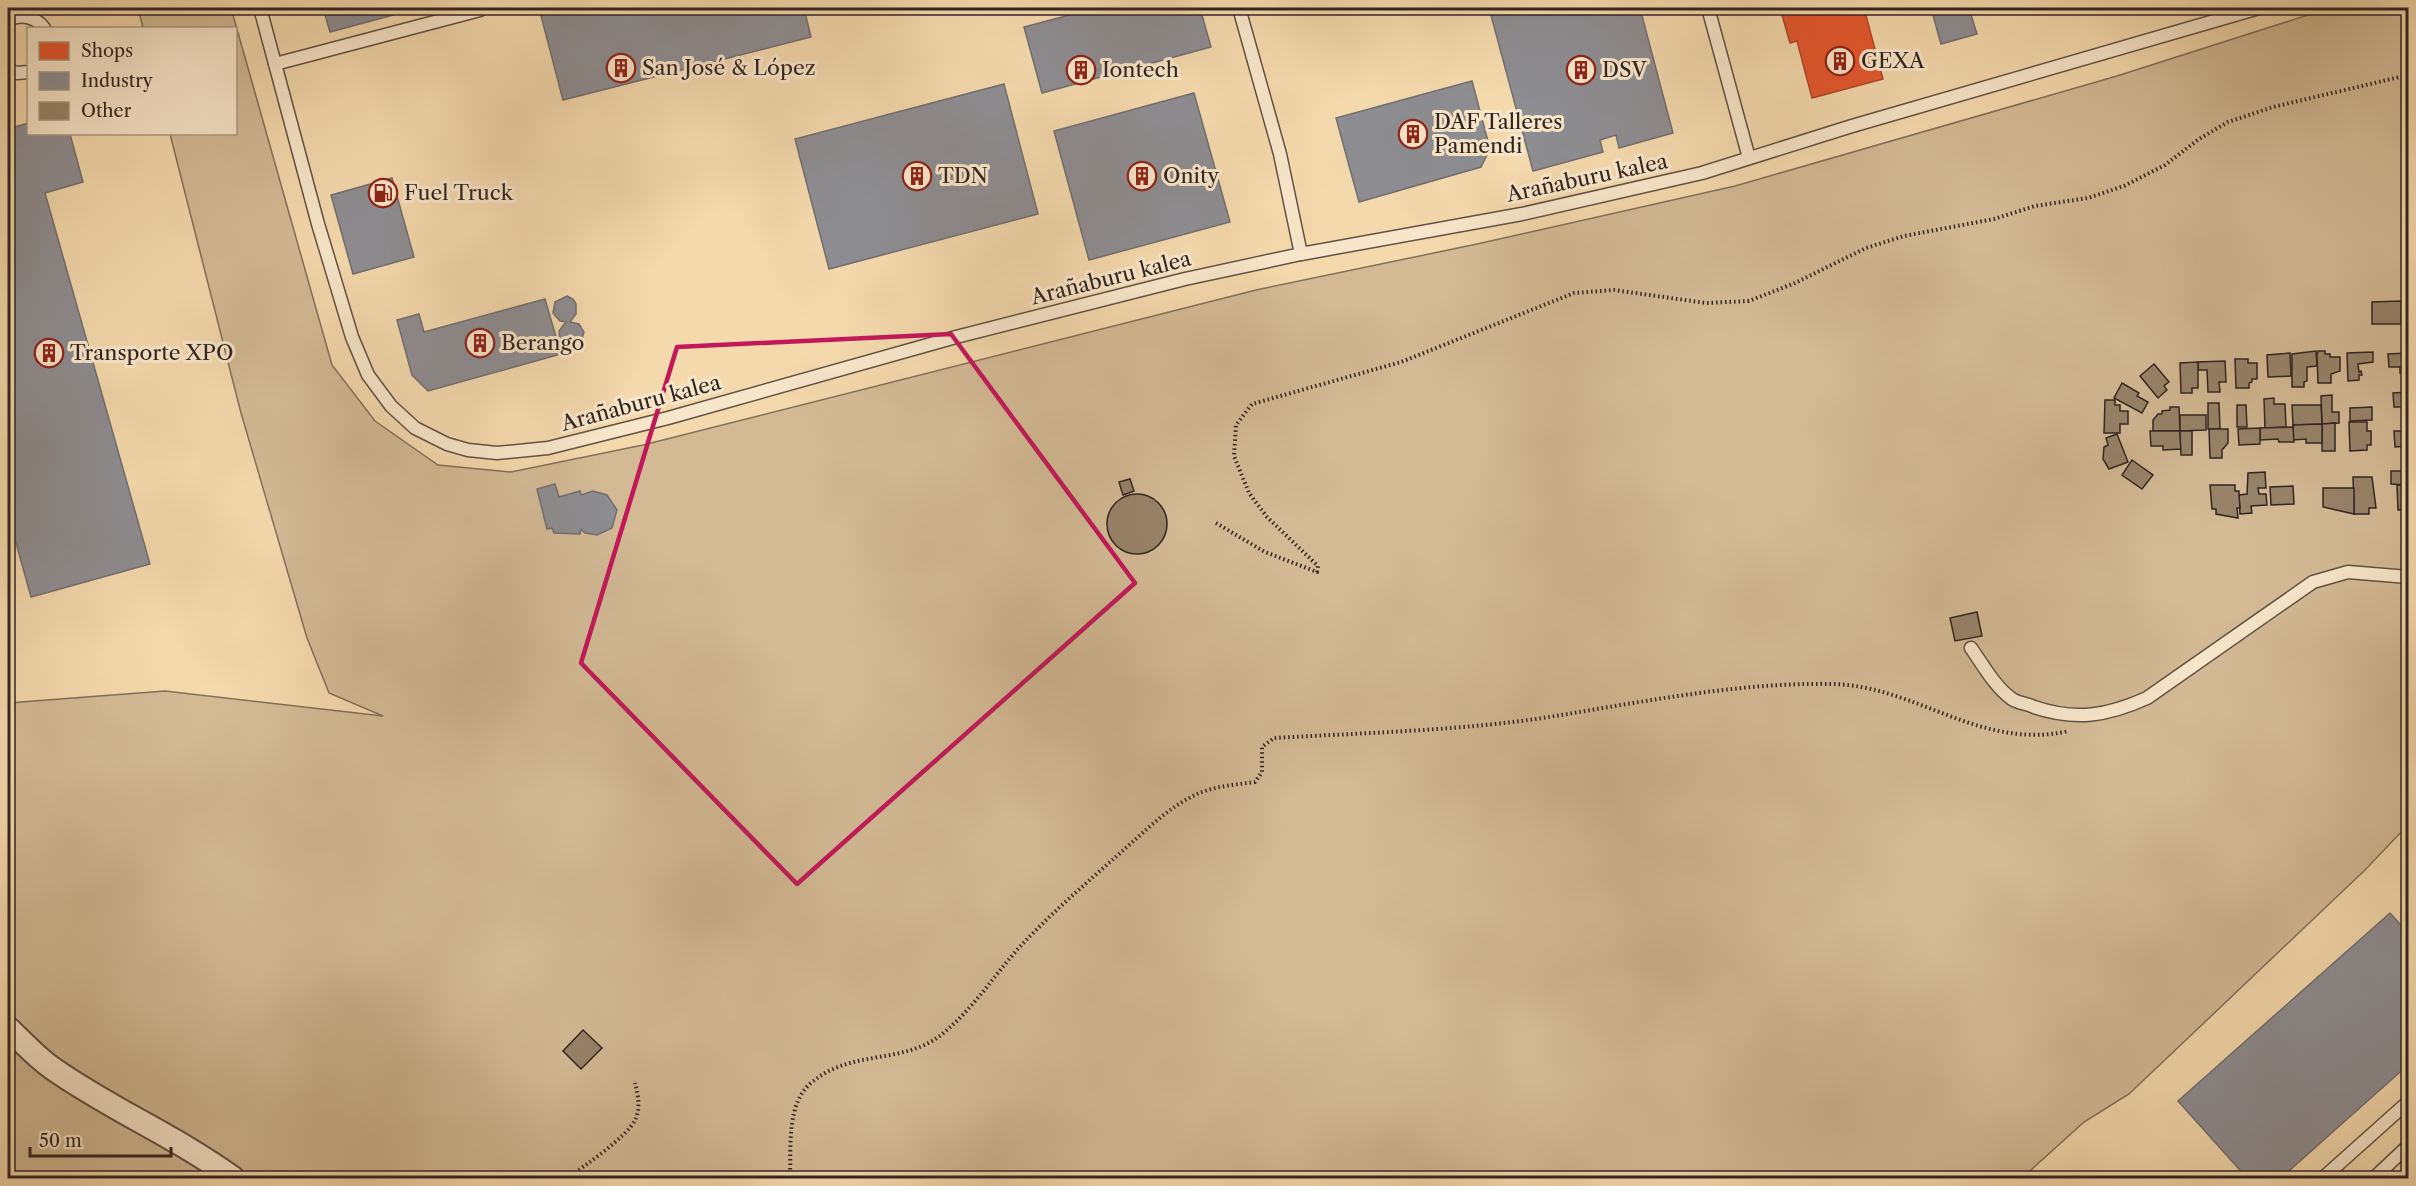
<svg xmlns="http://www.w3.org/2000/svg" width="2416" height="1186" font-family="'Libre Caslon Text',serif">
<rect width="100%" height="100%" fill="#f4d9ad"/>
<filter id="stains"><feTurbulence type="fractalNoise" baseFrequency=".00333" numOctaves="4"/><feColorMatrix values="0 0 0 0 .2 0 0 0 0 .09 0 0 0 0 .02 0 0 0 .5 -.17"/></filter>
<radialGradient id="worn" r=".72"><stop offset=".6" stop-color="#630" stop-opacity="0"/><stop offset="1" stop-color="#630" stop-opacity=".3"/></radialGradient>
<polygon fill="#d3ba95" stroke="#82705a" stroke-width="1.5" points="138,8 231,8 332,365 375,421 438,465 511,472 643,445 1256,290 1477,244 1735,186 2117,76 2330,8 2408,8 2408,825 2365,870 2129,1094 2084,1122 2022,1178 8,1178 8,703 165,691 383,716 329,693 307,638 241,413 170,134 236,134 236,28 143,28"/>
<polygon fill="#e4572e" stroke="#af482a" stroke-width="1.5" points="1780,8 1864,8 1883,79 1812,98 1797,41 1790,43"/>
<g fill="#8d8d92" stroke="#726e70" stroke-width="1.5">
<polygon points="323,8 419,8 330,32"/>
<polygon points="539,8 804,8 811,37 563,100"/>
<polygon points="1096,8 1200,8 1211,47 1042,93 1024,27"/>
<polygon points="1489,8 1640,8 1673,133 1619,148 1616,135 1600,140 1603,152 1533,171"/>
<polygon points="1931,8 1969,8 1977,34 1941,44"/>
<polygon points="1472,81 1490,149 1481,167 1359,202 1336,118"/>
<polygon points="1004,84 1038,214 829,269 795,139"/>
<polygon points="1194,93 1230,222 1089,260 1054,131"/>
<polygon points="28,123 28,134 70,134 83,182 45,193 150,564 31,597 8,514 8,129"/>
<polygon points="392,178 414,257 353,274 331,195"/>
<polygon points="567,296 573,299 576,304 576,314 570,322 579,324 584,332 581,342 574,348 564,345 560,340 559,331 566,322 560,321 553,313 555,302"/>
<polygon points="545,299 561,354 428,391 412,375 397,320 419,314 424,332"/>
<polygon points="555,484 559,497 580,491 581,495 593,491 607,495 617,510 612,528 597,535 585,533 581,529 580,534 554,533 552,528 547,529 537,489"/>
<polygon points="2390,913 2408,933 2408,1065 2281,1178 2247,1178 2178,1101"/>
</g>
<g fill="#978369" stroke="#322520" stroke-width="1.5">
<polygon points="2401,301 2401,324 2372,324 2372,302"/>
<polygon points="2316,351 2317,366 2307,367 2307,381 2304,382 2304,387 2292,387 2292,354"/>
<polygon points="2318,351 2325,351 2325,354 2330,354 2330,357 2340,357 2340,371 2331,374 2331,383 2318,383 2317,355"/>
<polygon points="2373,352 2373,362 2358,364 2359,372 2361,371 2362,375 2359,375 2359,380 2348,381 2347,353"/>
<polygon points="2290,353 2291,376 2268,377 2267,355"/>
<polygon points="2408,353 2408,373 2400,373 2400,367 2389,367 2388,354"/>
<polygon points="2235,359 2248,359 2248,363 2257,363 2257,379 2252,379 2252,382 2249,383 2249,388 2236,388"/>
<polygon points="2225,361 2226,382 2219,382 2220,392 2208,392 2207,370 2198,370 2198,362"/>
<polygon points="2198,362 2198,388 2192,388 2192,393 2181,393 2180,363"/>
<polygon points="2154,364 2169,382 2164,386 2167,390 2158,398 2140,376"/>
<polygon points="2122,383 2139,393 2137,396 2148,402 2142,413 2114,398"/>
<polygon points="2408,392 2408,407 2394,407 2393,393"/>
<polygon points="2332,395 2332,412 2339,412 2339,423 2322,424 2321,396"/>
<polygon points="2274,398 2274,404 2285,404 2286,427 2265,428 2264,399"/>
<polygon points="2105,400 2115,400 2115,405 2120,405 2120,411 2128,411 2128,424 2120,424 2120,433 2104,433"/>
<polygon points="2208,403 2219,403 2220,429 2208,429"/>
<polygon points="2237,405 2246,405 2247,427 2237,427"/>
<polygon points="2292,405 2321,405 2322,424 2293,425"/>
<polygon points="2170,407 2179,407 2180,431 2153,431 2153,420 2158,414 2162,414 2162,411 2170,410"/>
<polygon points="2372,407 2372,420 2350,421 2350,408"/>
<polygon points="2180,415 2206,415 2206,430 2180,431"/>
<polygon points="2349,422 2367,422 2367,431 2371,431 2371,445 2367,445 2367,450 2350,451"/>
<polygon points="2335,423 2335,451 2322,451 2322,424"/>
<polygon points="2322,424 2322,443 2306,443 2306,439 2293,440 2293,425"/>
<polygon points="2293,427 2294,442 2279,442 2278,439 2260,440 2260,428"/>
<polygon points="2260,428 2260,444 2239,445 2238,429"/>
<polygon points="2209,429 2228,429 2228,443 2222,450 2222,458 2210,458"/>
<polygon points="2150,431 2180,431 2181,449 2163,450 2163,446 2151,446"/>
<polygon points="2180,431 2192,431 2192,455 2181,455"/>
<polygon points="2394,431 2408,431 2408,446 2395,447"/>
<polygon points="2117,434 2128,462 2109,469 2103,459 2104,447 2108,445 2106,438"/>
<polygon points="2132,460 2153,475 2142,489 2122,475"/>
<polygon points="2391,471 2408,471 2408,485 2391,484"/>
<polygon points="2265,472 2266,488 2258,488 2259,494 2266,494 2267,505 2251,506 2252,513 2240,514 2239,495 2247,494 2248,473"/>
<polygon points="2353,477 2372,477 2376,508 2369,508 2369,514 2354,514"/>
<polygon points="1130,479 1134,491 1123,495 1119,482"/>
<polygon points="2210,485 2235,485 2235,491 2239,491 2239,495 2240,508 2237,508 2238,518 2216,514 2216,509 2212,509"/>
<polygon points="2397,485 2408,485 2408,510 2398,510"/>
<polygon points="2293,486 2294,504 2271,505 2270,487"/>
<polygon points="2323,488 2354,488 2354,514 2323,507"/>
<circle cx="1137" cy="524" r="30"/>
<polygon points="1977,612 1982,636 1955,641 1950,618"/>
<polygon points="583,1030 602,1048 581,1069 563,1051"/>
</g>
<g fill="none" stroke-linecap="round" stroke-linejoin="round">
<g stroke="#625243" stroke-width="15">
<g id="service">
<polyline points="260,8 318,224 352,337 368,375 391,406 415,428 447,444 468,450 497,453 548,448 668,418 956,337 1185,279 1301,254 1522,214 1702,173 1852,126 2259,8"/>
<polyline points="1239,8 1280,154 1301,254"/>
<polyline points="1708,8 1749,158"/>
<path d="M 8,20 C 21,13 36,17 44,28"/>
<polyline points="275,64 480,10 482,8"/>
<polyline points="8,70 17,73 28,72"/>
<path d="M 1971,648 C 1983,665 1995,687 2012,699 C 2018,703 2028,704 2034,707 C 2076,721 2107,716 2147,698 L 2313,582 L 2348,572 L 2408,577"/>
<polyline points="2323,1178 2408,1102"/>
<polyline points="2374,1178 2408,1146"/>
</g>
</g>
<g stroke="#625243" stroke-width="26">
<path id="minor" d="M 8,1028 C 22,1041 36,1057 52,1068 C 110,1109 175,1136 233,1178"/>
</g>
<g stroke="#322520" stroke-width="4" stroke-dasharray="1.5 3" stroke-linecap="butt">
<polyline points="1216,523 1265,552 1317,572 1318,566 1267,517 1249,493 1234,456 1236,425 1252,404 1401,362 1574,293 1614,290 1706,303 1749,301 1795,283 1866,248 1904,236 1994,219 2035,206 2088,198 2124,186 2165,165 2199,139 2228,122 2273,107 2408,75"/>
<path d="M 568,1178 C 585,1165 626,1138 635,1120 C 641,1108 638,1095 635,1083"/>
<path d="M 788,1178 L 790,1173 C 791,1144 787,1103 811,1083 C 850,1049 902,1065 941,1035 C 971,1011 991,980 1016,951 C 1047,917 1084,885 1118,855 C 1142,834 1165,810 1193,796 C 1212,786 1234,785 1255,782 L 1262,772 L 1262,747 L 1274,738 C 1361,733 1449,731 1536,719 C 1634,704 1733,682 1833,684 C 1917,686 1980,751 2069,731"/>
</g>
<use href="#service" stroke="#f8e6ca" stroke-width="12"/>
<use href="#minor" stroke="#f8e6ca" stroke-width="22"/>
</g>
<path fill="none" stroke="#c2185b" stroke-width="4.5" stroke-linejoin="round" d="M 951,334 L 1135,583 L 797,884 L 581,663 L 677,347 Z"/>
<defs>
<g id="building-ring" transform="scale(1.5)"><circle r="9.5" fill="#f8e6ca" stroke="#8f2418" stroke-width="1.5"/><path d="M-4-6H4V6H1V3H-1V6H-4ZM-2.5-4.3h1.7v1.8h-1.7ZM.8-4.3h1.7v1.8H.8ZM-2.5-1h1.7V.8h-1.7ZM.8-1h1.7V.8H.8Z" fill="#8f2418"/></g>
<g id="fuel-ring" transform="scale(1.5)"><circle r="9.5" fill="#f8e6ca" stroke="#8f2418" stroke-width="1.5"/><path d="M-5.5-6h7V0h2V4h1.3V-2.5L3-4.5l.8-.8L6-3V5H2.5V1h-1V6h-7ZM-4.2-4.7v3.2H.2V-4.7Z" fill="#8f2418"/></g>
</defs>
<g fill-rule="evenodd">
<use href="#building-ring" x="1840" y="61"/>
<use href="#building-ring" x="621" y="68"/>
<use href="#building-ring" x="1081" y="70"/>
<use href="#building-ring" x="1581" y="70"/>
<use href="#building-ring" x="1413" y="134"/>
<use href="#building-ring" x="917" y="176"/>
<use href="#building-ring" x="1142" y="176"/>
<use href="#fuel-ring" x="383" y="193"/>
<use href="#building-ring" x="480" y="343"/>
<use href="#building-ring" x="49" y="353"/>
</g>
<g text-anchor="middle" stroke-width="6" stroke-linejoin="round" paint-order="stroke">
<g font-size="21" fill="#322520" stroke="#f8e6ca" text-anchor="start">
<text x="1861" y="68">GEXA</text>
<text x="642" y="75">San José &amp; López</text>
<text x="1102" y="77">Iontech</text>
<text x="1602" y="77">DSV</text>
<text x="1434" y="129">DAF Talleres<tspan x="1434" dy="24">Pamendi</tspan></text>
<text x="938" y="183">TDN</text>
<text x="1163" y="183">Onity</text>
<text x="404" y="200">Fuel Truck</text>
<text x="501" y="350">Berango</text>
<text x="70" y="360">Transporte XPO</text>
</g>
<g font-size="21" fill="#322520" stroke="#f8e6ca">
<text transform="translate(1587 178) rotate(-12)" y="7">Arañaburu kalea</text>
<text transform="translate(1111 278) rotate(-14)" y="7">Arañaburu kalea</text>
<text transform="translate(641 403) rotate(-15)" y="7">Arañaburu kalea</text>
</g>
</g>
<rect width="2416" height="1186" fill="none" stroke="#f4d9ad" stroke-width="30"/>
<rect x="9" y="9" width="2398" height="1168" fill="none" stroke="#322520" stroke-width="3"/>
<rect x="15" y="15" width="2386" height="1156" fill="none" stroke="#322520" stroke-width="1.5"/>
<rect x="27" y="27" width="210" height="108" fill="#f8e6ca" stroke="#a99986" stroke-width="1.5"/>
<rect x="39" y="42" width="30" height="18" fill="#e4572e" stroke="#a99986" stroke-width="1.5"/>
<text x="81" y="57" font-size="18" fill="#322520">Shops</text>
<rect x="39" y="72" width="30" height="18" fill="#8d8d92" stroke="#a99986" stroke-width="1.5"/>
<text x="81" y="87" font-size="18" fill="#322520">Industry</text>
<rect x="39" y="102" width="30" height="18" fill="#978369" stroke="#a99986" stroke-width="1.5"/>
<text x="81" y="117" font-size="18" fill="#322520">Other</text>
<path d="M30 1147v9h141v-9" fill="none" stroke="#322520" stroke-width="3"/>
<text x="39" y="1147" font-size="18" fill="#322520" stroke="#f8e6ca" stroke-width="4.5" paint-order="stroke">50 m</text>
<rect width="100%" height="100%" filter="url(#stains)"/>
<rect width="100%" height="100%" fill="url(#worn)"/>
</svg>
